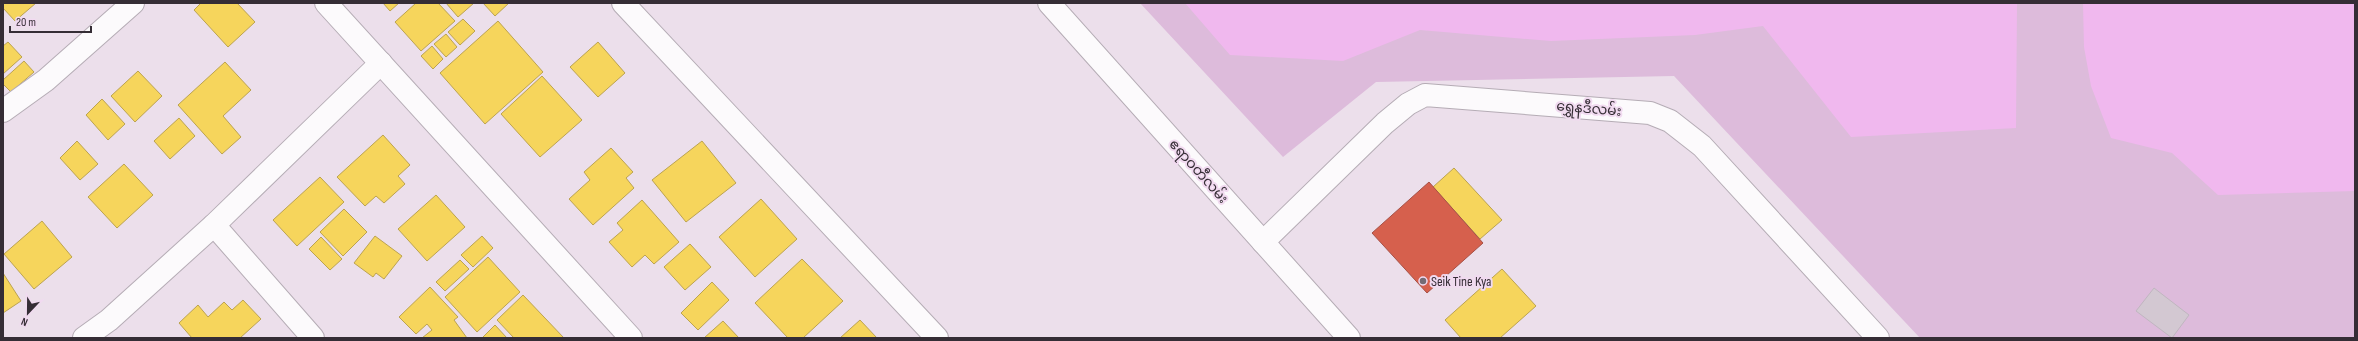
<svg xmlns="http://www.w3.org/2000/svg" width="2358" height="341" font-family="'Sofia Sans Condensed','Noto Sans Myanmar',sans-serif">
<rect width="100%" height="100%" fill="#ecdfeb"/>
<polygon fill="#ddbbdb" points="1140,3 2355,3 2355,338 1920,338 1674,76 1376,82 1283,157"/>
<g fill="#f0b8ee">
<polygon points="1185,3 2017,3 2016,128 1851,137 1763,26 1695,35 1551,41 1420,30 1343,61 1230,55"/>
<polygon points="2083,3 2355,3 2355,191 2218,195 2172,153 2111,138 2091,86 2084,47"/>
</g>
<g fill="#f6d55c" stroke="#bca350">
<polygon points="3,3 36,3 15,21 3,8"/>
<polygon points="201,3 237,3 255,22 228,47 194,10"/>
<polygon points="383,3 399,3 390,11"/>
<polygon points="416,3 438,3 455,21 421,51 395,22"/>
<polygon points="446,3 474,3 458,17"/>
<polygon points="483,3 509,3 495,16"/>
<polygon points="463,19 475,31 460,45 448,32"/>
<polygon points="498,21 543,72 485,124 440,73"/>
<polygon points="446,34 457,47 446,57 434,44"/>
<polygon points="8,42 22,57 3,74 3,46"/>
<polygon points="598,42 625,73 598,97 570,67"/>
<polygon points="432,46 443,59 433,69 421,56"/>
<polygon points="24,61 34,72 11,92 3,84 3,80"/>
<polygon points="225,62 251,90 223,116 241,137 222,154 178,105"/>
<polygon points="138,71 162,96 135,122 111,96"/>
<polygon points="542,76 582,120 540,157 501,114"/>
<polygon points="102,99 125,124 108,140 86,115"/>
<polygon points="179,118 195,136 170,159 154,141"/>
<polygon points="383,135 410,165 398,176 405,184 384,203 376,196 365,206 337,177"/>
<polygon points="77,141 98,164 80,180 60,158"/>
<polygon points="702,141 736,183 686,222 652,180"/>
<polygon points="611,148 633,172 626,178 634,188 593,225 569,199 590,180 584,172"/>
<polygon points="124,164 153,195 117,228 88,197"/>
<polygon points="1454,168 1502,220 1480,239 1433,187"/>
<polygon points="320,177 344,202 297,246 273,220"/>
<polygon points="436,195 465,227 427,261 398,229"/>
<polygon points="761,199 797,239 755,277 719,237"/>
<polygon points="642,200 679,242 654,264 645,255 632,267 609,242 623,230 617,223"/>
<polygon points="344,209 367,232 343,256 320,232"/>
<polygon points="42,221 72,257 34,289 4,254"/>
<polygon points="375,236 402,256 384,279 376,273 373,277 354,263"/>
<polygon points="482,236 493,248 473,267 461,255"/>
<polygon points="321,237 342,259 330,270 309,249"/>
<polygon points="690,244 711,267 685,290 664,267"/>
<polygon points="488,257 520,292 477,332 445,297"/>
<polygon points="802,259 843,301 803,338 788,338 755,303"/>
<polygon points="460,260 469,269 445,291 436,282"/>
<polygon points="1502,269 1536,306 1500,338 1461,338 1445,320"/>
<polygon points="3,273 21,301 3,313"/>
<polygon points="712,282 729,300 698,330 681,313"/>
<polygon points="430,287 458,317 454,320 467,338 422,338 432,330 427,324 416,334 399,317"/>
<polygon points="523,295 564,338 514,338 497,320"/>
<polygon points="243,300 261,319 240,338 192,338 179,323 198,305 208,317 224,302 232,310"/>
<polygon points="860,320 877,338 840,338"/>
<polygon points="723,321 739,338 704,338"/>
<polygon points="495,325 507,338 482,338"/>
</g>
<polygon fill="#d6604d" stroke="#a65146" points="1429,182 1483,243 1427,293 1372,233"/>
<polygon fill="#d3c8d2" stroke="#c0b6c0" points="2154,288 2189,315 2172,338 2136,311"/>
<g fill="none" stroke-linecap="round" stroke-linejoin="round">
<g stroke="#b5acb5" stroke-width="24">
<g id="street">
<polyline points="326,3 631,338"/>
<polyline points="623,3 937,338"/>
<polyline points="1049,3 1349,338"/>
<polyline points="3,111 46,80 133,3"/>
<polyline points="214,225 313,338"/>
<polyline points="1263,242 1385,123 1408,104 1425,95 1650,113 1670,121 1702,146 1878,338"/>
<polyline points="84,338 109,320 214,225 381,63"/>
</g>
</g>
<use href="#street" stroke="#fcfafc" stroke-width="22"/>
</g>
<circle fill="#756b75" stroke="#f1daf0" stroke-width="1.5" cx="1423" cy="281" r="4"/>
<g text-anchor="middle" stroke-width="4" stroke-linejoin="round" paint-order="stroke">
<g font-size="14" fill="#352d35" stroke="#f1daf0">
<text transform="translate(1589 108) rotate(5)" y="5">ရွှေနဒီလမ်း</text>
<text transform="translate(1199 171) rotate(48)" y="5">ဧရာဝတီလမ်း</text>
</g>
<g font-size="14" fill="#352d35" stroke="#f1daf0" text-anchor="start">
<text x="1431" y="286">Seik Tine Kya</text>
</g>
</g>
<rect width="2358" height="341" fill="none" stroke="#352d35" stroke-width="8"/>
<g transform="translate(28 313) rotate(202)" stroke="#f1daf0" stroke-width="3" paint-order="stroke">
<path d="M0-3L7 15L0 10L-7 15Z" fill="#352d35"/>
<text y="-6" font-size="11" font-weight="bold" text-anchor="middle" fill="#352d35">N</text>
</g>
<path d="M10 26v6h81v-6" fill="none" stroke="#352d35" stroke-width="2"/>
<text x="16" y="26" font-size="12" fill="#352d35" stroke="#f1daf0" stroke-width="3" paint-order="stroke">20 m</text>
</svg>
